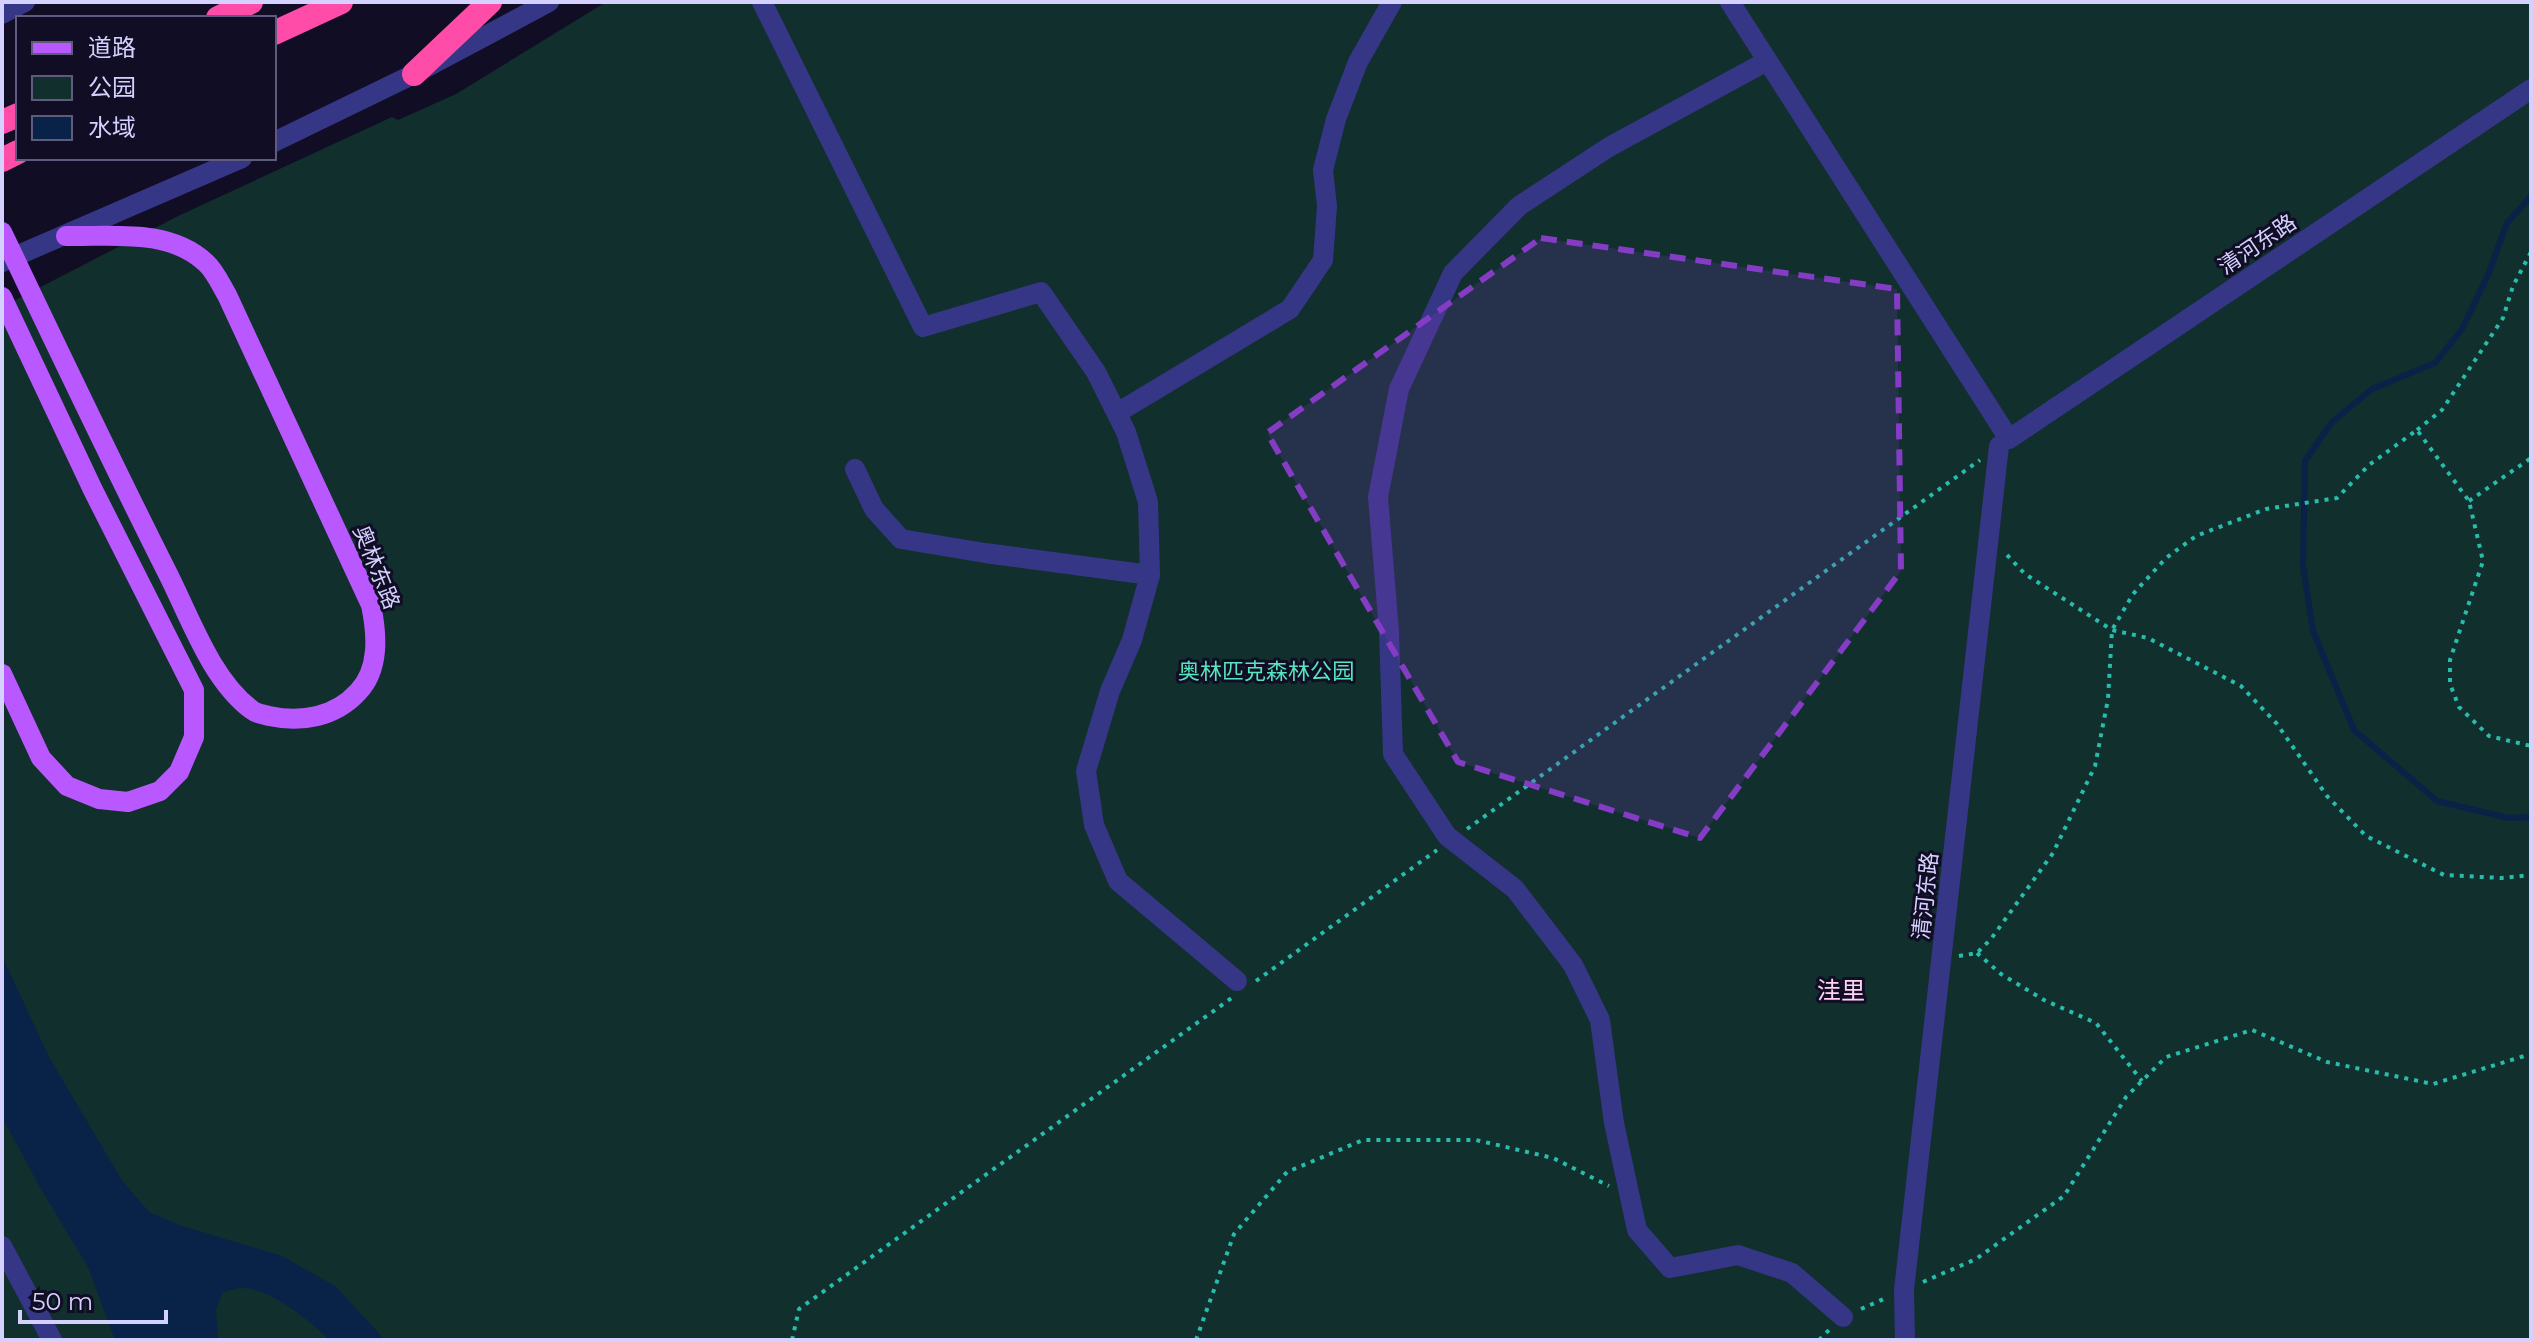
<svg xmlns="http://www.w3.org/2000/svg" width="2533" height="1342" font-family="Montserrat,'Noto Sans SC',sans-serif">
<rect width="100%" height="100%" fill="#100d25"/>
<polygon fill="#102f2d" points="606,2 2531,2 2531,1340 2,1340 2,307 178,216 392,117 398,120 456,94"/>
<path fill="#092248" d="M 2,956 L 49,1057 L 123,1182 L 149,1212 L 179,1225 L 282,1256 L 335,1286 L 385,1340 L 330,1340 C 310,1321 271,1288 242,1288 C 236,1288 229,1291 223,1292 L 216,1309 L 218,1340 L 115,1340 L 88,1267 L 41,1189 L 2,1117 Z"/>
<g fill="none" stroke-linecap="round" stroke-linejoin="round">
<polyline stroke="#092248" stroke-width="6" points="2531,196 2507,223 2488,275 2462,329 2435,363 2372,389 2332,422 2305,461 2303,566 2313,631 2354,730 2437,801 2508,818 2531,817"/>
<g stroke="#28bcad" stroke-width="4" stroke-dasharray="4 6" stroke-linecap="butt">
<polyline points="2417,430 2442,410 2503,318 2513,286 2531,252"/>
<polyline points="2469,501 2531,458"/>
<polyline points="2007,555 2025,574 2112,630 2148,638 2241,686 2277,724 2327,796 2366,836 2444,875 2501,878 2531,875"/>
<polyline points="1467,829 1980,460"/>
<polyline points="1977,953 2001,974 2044,1000 2096,1023 2142,1081"/>
<polyline points="1959,956 1977,953 1991,939 2053,853 2095,766 2108,699 2112,630 2133,594 2166,558 2196,536 2266,509 2337,498 2369,465 2417,430 2469,501 2483,561 2450,660 2450,684 2459,707 2489,736 2531,746"/>
<polyline points="1256,981 1437,850"/>
<polyline points="1923,1282 1976,1259 2064,1196 2126,1097 2166,1057 2252,1030 2327,1062 2433,1084 2531,1054"/>
<polyline points="1861,1309 1886,1298"/>
<polyline points="792,1340 799,1309 1233,997"/>
<polyline points="1196,1340 1234,1234 1287,1172 1363,1140 1476,1140 1553,1158 1609,1186"/>
<polyline points="1819,1340 1830,1329"/>
</g>
<g stroke="#363686" stroke-width="20">
<polyline points="762,2 923,327 1041,292 1096,372 1126,432 1148,502 1150,575 1132,640 1110,691 1086,771 1094,825 1118,881 1237,981"/>
<polyline points="1730,2 2009,439 2531,89"/>
<polyline points="2,14 25,2"/>
<polyline points="1767,61 1609,147 1519,206 1453,273 1399,389 1378,497 1389,631 1393,754 1447,836 1515,889 1573,965 1600,1020 1614,1123 1637,1230 1670,1268 1738,1255 1792,1273 1843,1317"/>
<polyline points="274,142 414,74 549,2"/>
<polyline points="2,262 242,158"/>
<polyline points="1117,413 1290,309 1323,260 1327,206 1323,170 1336,119 1358,62 1392,2"/>
<polyline points="855,469 874,509 901,539 985,553 1150,575"/>
<polyline points="2,1246 52,1340"/>
<polyline points="1905,1340 1904,1290 1999,446"/>
</g>
<g stroke="#ba58ff" stroke-width="20">
<path d="M 2,232 C 56,345 110,459 167,572 C 190,617 211,680 252,710 C 257,714 263,714 269,716 C 302,723 335,717 358,692 C 380,669 377,634 371,605 L 227,295 C 221,285 215,271 206,263 C 169,228 112,237 66,236"/>
<polyline points="2,297 93,490 194,690 194,737 179,772 160,791 128,802 99,799 67,786 41,758 2,674"/>
</g>
<g stroke="#ff4ca8" stroke-width="24">
<polyline points="218,18 251,2"/>
<polyline points="274,33 341,2"/>
<polyline points="414,74 490,2"/>
<polyline points="2,122 18,115"/>
<polyline points="2,160 18,152"/>
</g>
</g>
<path fill="#843cc5" fill-opacity="0.2" stroke="#843cc5" stroke-width="6" stroke-dasharray="16 10" stroke-linejoin="round" d="M 1541,238 L 1897,289 L 1901,571 L 1700,838 L 1458,762 L 1267,433 Z"/>
<g text-anchor="middle" stroke-width="6" stroke-linejoin="round" paint-order="stroke">
<g font-size="22" fill="#d4d1ff" stroke="#100d25">
<text transform="translate(2257 244) rotate(-34)" y="8">清河东路</text>
<text transform="translate(377 567) rotate(68)" y="8">奥林东路</text>
<text transform="translate(1925 896) rotate(-84)" y="8">清河东路</text>
</g>
<g font-size="22" fill="#56e5bc" stroke="#100d25">
<text x="1266" y="679">奥林匹克森林公园</text>
</g>
<g font-size="24" fill="#ffd3f1" stroke="#100d25">
<text x="1841" y="999">洼里</text>
</g>
</g>
<rect width="2533" height="1342" fill="none" stroke="#d4d1ff" stroke-width="8"/>
<rect x="16" y="16" width="260" height="144" fill="#100d25" stroke="#5e5b7c" stroke-width="2"/>
<rect x="32" y="42" width="40" height="12" fill="#ba58ff" stroke="#5e5b7c" stroke-width="2"/>
<text x="88" y="56" font-size="24" fill="#d4d1ff">道路</text>
<rect x="32" y="76" width="40" height="24" fill="#102f2d" stroke="#5e5b7c" stroke-width="2"/>
<text x="88" y="96" font-size="24" fill="#d4d1ff">公园</text>
<rect x="32" y="116" width="40" height="24" fill="#092248" stroke="#5e5b7c" stroke-width="2"/>
<text x="88" y="136" font-size="24" fill="#d4d1ff">水域</text>
<path d="M20 1310v12h146v-12" fill="none" stroke="#d4d1ff" stroke-width="4"/>
<text x="32" y="1310" font-size="24" fill="#d4d1ff" stroke="#100d25" stroke-width="6" paint-order="stroke">50 m</text>
</svg>
